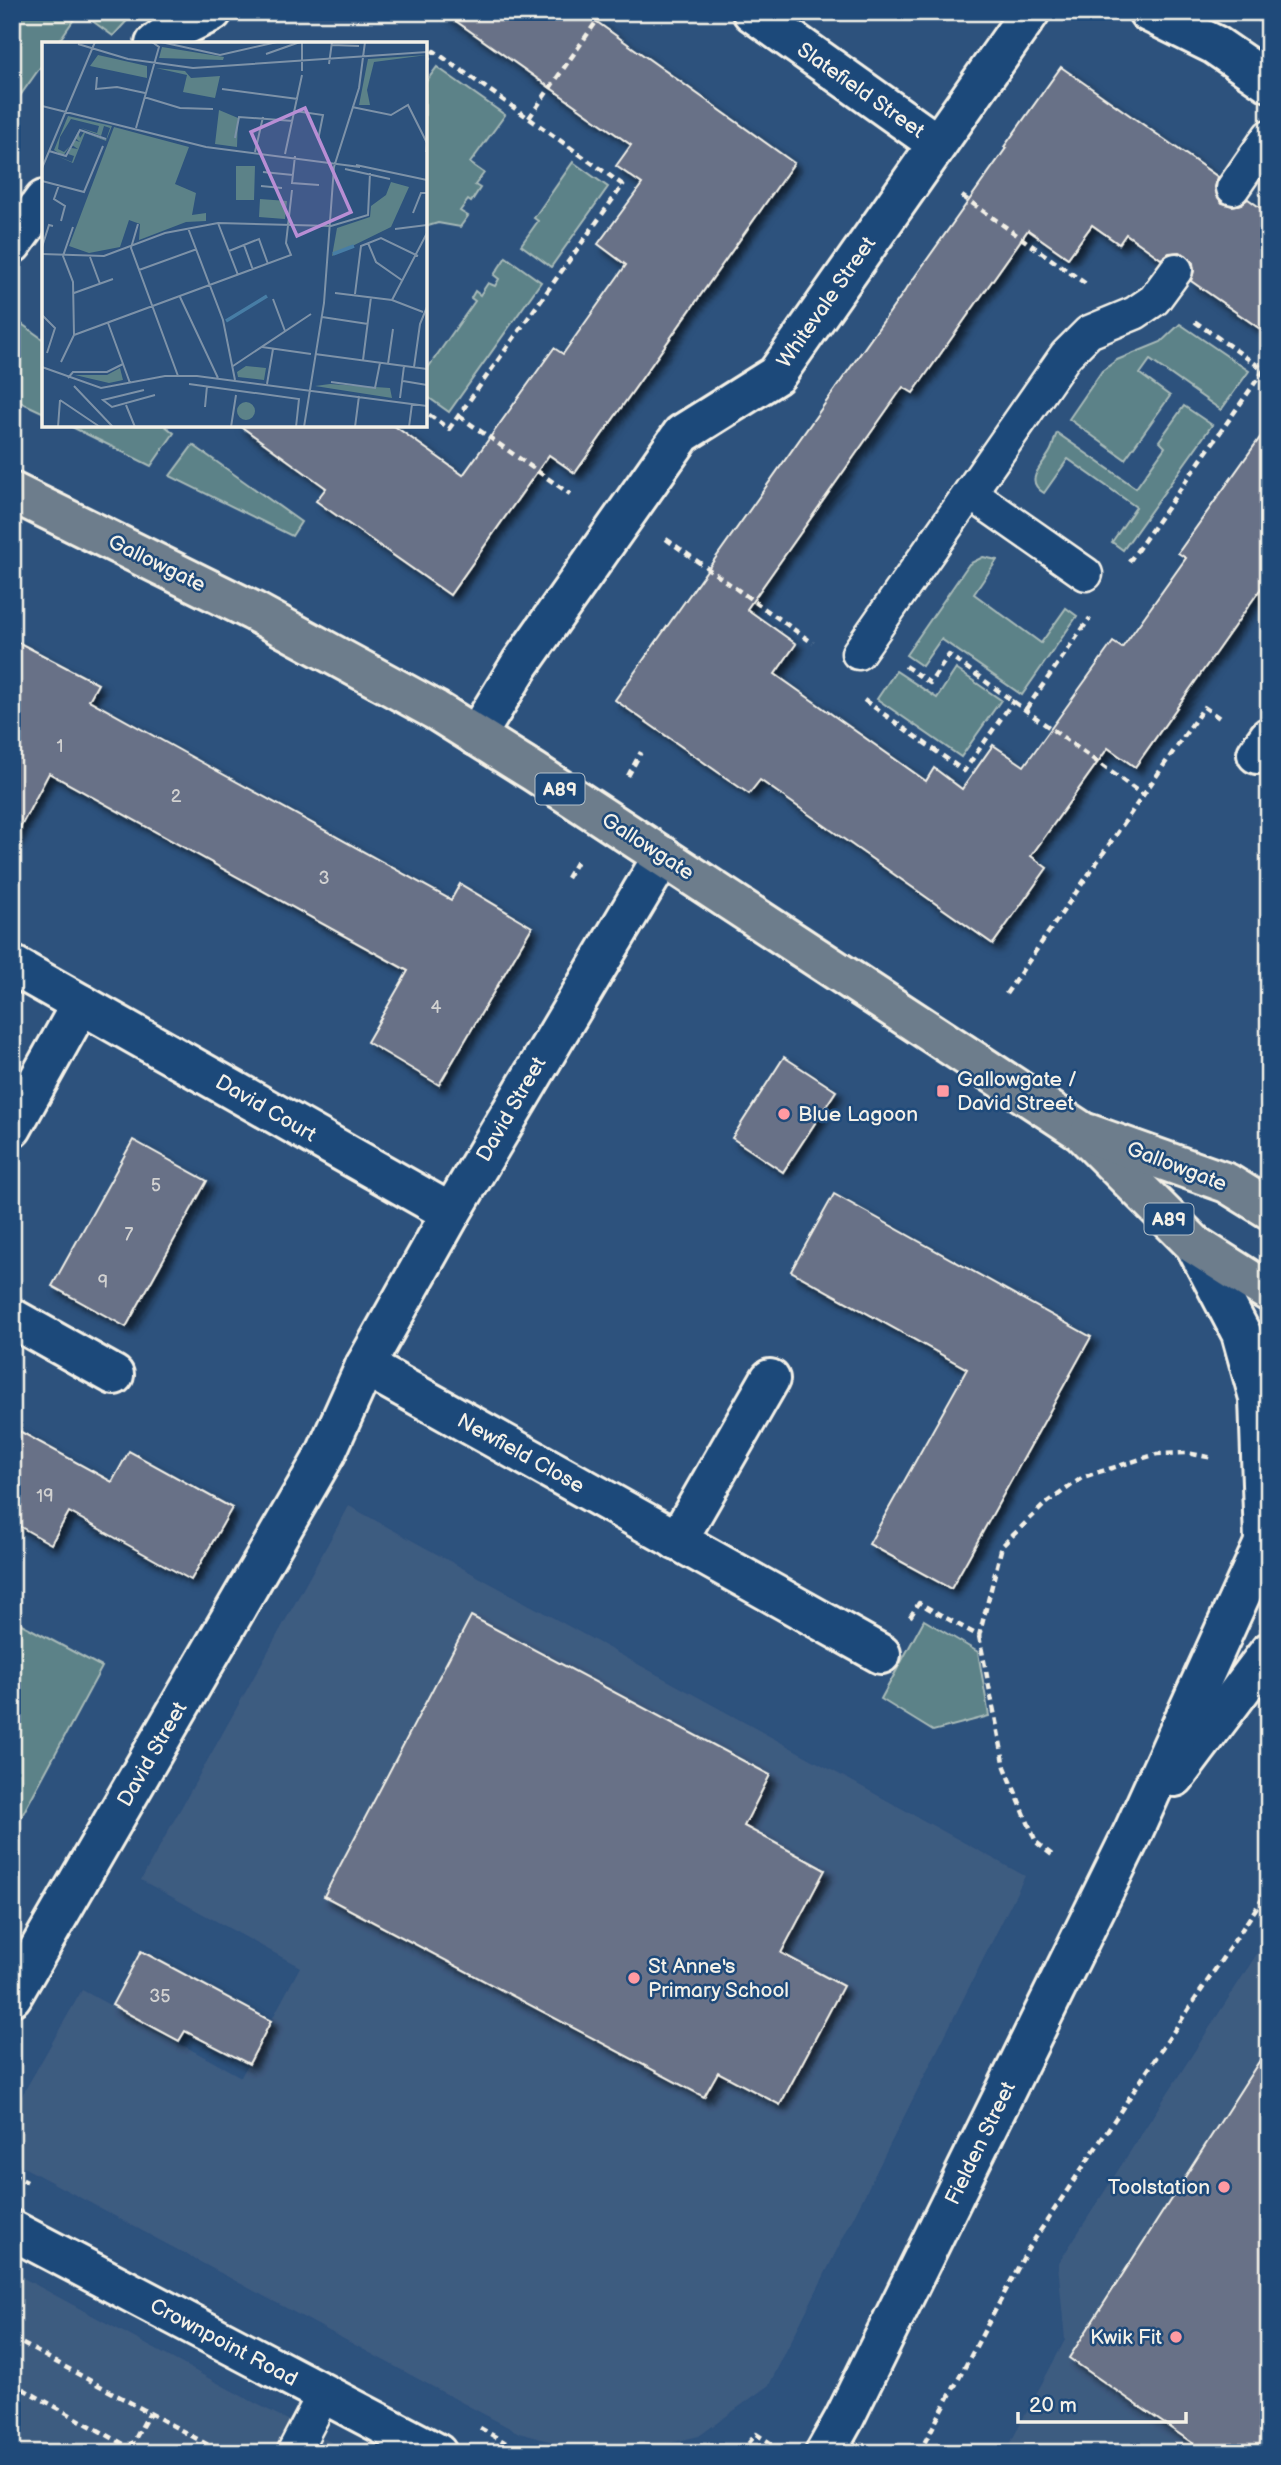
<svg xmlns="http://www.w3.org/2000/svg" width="1281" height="2465" font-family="'Balsamiq Sans',sans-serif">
<defs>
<filter id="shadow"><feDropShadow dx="6" dy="6" stdDeviation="3.5" flood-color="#0009"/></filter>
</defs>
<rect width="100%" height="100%" fill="#2d527d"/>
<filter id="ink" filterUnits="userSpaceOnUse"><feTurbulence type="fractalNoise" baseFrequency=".0143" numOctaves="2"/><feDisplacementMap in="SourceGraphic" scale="14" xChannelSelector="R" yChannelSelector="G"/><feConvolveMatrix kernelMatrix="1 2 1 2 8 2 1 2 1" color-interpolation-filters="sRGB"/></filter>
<g filter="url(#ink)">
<g fill="#3e5b80">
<polygon points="349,1506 1025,1876 769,2385 699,2436 628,2453 595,2453 519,2433 12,2161 12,2113 82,1990 241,2077 300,1967 141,1880"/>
<polygon points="1269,1935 1269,2453 1005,2453 1065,2340 1058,2264"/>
<polygon points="12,2272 249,2400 352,2453 12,2453"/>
</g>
<g fill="#5c8288" stroke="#a8bab8" stroke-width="2">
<polygon points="12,12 79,12 57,44 44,44 44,62 12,107"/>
<polygon points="80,12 135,12 113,36"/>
<polygon points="437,67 505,115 470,163 484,173 475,185 480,188 471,202 468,200 460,211 468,216 460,227 438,223 425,227 425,83"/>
<polygon points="573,162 608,187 551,267 521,245 538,221 534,218"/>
<polygon points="506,257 541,282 449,412 425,395 425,372 475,301 471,298 475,291 480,295 488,283 495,286 499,279 494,275"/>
<polygon points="12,317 44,340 44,413 12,398"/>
<polygon points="1180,324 1249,371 1221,410 1150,360 1140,374 1170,396 1125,459 1069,419 1102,371 1117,360 1161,342"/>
<path d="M 1184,406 L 1212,425 L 1123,550 L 1112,542 L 1136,507 L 1068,459 L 1044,493 C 1022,480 1044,465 1051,450 C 1054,444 1054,438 1057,433 L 1136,488 L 1165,447 L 1159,441 Z"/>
<polygon points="68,425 164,425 174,433 151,466"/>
<polygon points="193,445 301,522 292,536 170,476"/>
<polygon points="983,557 997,560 974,594 1041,643 1066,608 1077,616 1022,695 941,639 922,666 906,655 969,564"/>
<polygon points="956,669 1001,700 961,757 877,699 896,671 937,698"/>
<polygon points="12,1619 102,1667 12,1834"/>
<polygon points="924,1620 978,1652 989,1716 933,1731 881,1699"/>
</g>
<g fill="#677187" stroke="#f4f1e8" stroke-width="2" filter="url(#shadow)">
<polygon points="443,12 583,12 794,163 575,473 549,455 450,595 316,501 326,488 239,425 393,425 463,475 554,348 563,354 626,265 598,244 642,184 616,166 631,145"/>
<polygon points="1061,67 1218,177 1215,187 1217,196 1222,203 1232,206 1241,204 1248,199 1269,214 1269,335 1191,281 1194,271 1193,263 1186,255 1179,252 1169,253 1161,259 1126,234 1119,244 1092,225 1068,258 1028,230 913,393 903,387 747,609 796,644 775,674 926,781 934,768 962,789 993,745 1024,766 1113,642 1122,648 1186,558 1178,553 1269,425 1269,577 1135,767 1108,748 1031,856 1047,868 993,944 760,780 749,794 615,700 1006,148 1004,147"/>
<polygon points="12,639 98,684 89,700 190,756 451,900 460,884 532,927 439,1085 367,1042 408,971 49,773 12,843"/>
<polygon points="784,1057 836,1091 783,1172 732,1138"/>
<polygon points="133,1140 207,1181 126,1327 52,1286"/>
<polygon points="834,1194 1091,1337 951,1589 869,1544 967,1369 791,1271"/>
<polygon points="12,1427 112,1482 129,1451 232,1508 191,1580 69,1512 51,1544 12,1522"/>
<polygon points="471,1616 770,1775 744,1826 825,1870 781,1953 843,1986 780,2105 718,2072 704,2097 324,1896"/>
<polygon points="141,1951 271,2021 249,2064 185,2031 179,2041 112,2005"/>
<polygon points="1269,2046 1269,2453 1207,2453 1069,2358"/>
</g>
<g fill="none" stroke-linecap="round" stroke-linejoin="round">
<g stroke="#f4f1e8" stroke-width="37">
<g id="lane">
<polyline points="1233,188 1269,136"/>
<polyline points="970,493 1086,574"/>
<polyline points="858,653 1066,355 1089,332 1135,313 1154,300 1176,270"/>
<polyline points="293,2453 324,2394"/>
</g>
</g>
<g stroke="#f4f1e8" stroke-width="44">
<g id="street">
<polyline points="752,12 936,143"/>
<polyline points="1148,12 1215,45 1269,82"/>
<polyline points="155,44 169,33 212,12"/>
<polyline points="12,244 44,200"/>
<polyline points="476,736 521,663 682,434 776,375 1030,12"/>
<polyline points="1257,754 1269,737"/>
<polyline points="12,965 451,1213"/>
<polyline points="12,1128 81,1004"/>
<polyline points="12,1318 114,1375"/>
<polyline points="365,1366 881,1654"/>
<polyline points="677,1541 770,1379"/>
<polyline points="12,1996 326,1453 365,1366 451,1213 663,856"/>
<polyline points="12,2230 437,2453"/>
</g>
</g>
<g stroke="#f4f1e8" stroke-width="44">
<g id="secondary">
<polyline points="1195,1245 1241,1333 1259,1398 1264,1541"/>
<polyline points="1175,1777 1269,1652"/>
<polyline points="825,2453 844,2419 1133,1832 1269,1532"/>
</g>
</g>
<g stroke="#f4f1e8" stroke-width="44">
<g id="primary">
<polyline points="12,492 253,611 435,710 534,772 1081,1131 1195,1245 1269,1292"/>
<polyline points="1089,1134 1227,1183 1269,1209"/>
</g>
</g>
<g stroke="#f4f1e8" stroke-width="4.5" stroke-dasharray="7 5" stroke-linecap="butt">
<polyline points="425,63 434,51 623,185 449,429 425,412"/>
<polyline points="529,118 603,12"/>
<polyline points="962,196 1086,284"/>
<polyline points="459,416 570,494"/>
<polyline points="666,539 813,643"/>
<polyline points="1129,562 1264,370 1194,321"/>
<polyline points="905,666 930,683 949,655 1143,795"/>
<polyline points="864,700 964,771 1014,700"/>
<polyline points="1026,709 1090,618"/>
<polyline points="628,776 641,752"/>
<polyline points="567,878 579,858"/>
<polyline points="1006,994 1204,707 1221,719"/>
<polyline points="910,1617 919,1603 979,1636 1002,1546 1044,1505 1083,1477 1157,1454 1187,1453 1213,1458"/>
<polyline points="979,1636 1005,1767 1036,1842 1052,1855"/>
<polyline points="12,2174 27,2182"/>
<polyline points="12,2338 223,2453"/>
<polyline points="12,2383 140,2453"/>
<polyline points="480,2428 508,2444 542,2453"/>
<polyline points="130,2448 150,2412"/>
<polyline points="741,2453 756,2434 777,2447"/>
<polyline points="919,2453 1028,2249 1269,1889"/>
</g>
<use href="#lane" stroke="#1f4a7a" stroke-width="32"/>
<use href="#street" stroke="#1f4a7a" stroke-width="38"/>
<use href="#secondary" stroke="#1f4a7a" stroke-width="38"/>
<use href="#primary" stroke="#6d7d8c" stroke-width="38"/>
</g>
</g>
<g fill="#ff9aa2" stroke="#1f4a7a" stroke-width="2.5">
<rect x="936" y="1084" width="14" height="14" rx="3.5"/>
<circle cx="784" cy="1114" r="7"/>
<circle cx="634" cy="1978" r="7"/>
<circle cx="1224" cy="2187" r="7"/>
<circle cx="1176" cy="2337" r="7"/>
</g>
<g text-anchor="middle" stroke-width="5" stroke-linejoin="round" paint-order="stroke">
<g font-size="18" fill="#d1d1d0">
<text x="60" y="752">1</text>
<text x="176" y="802">2</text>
<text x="324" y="884">3</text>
<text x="436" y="1013">4</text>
<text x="156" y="1191">5</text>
<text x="129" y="1240">7</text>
<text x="103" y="1288">9</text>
<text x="45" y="1502">19</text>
<text x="160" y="2002">35</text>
</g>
<g fill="#1f4a7a" stroke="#b4bfc7" stroke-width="2">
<rect x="535.5" y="773.5" width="49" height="31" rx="5"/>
<rect x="1144.5" y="1203.5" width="49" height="31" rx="5"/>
</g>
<g font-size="19" font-weight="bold" fill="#f4f1e8">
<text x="560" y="796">A89</text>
<text x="1169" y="1226">A89</text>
</g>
<g font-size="21" fill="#f4f1e8" stroke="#1f4a7a">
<text transform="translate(861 90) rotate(35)" y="7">Slatefield Street</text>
<text transform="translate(826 302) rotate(-55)" y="7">Whitevale Street</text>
<text transform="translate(157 563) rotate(26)" y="7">Gallowgate</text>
<text transform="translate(648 846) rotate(33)" y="7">Gallowgate</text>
<text transform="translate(266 1108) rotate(30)" y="7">David Court</text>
<text transform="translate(511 1109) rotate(-60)" y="7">David Street</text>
<text transform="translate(1177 1166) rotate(21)" y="7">Gallowgate</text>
<text transform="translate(521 1453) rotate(29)" y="7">Newfield Close</text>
<text transform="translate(152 1754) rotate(-60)" y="7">David Street</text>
<text transform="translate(980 2143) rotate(-64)" y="7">Fielden Street</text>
<text transform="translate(224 2342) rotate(28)" y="7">Crownpoint Road</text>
</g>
<g font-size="21" fill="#f4f1e8" stroke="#1f4a7a" text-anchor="start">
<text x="957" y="1086">Gallowgate /<tspan x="957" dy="24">David Street</tspan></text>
<text x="798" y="1121">Blue Lagoon</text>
<text x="648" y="1973">St Anne's<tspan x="648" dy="24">Primary School</tspan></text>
<text x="1210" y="2194" text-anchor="end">Toolstation</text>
<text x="1162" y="2344" text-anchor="end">Kwik Fit</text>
</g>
</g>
<g transform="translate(42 42)">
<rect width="385" height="385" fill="#2d527d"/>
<path d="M 120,5 L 182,15 L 181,18 L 117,16 ZM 56,13 L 105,24 L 105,36 L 48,24 ZM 385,13 L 332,20 L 325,48 L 328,63 L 317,63 L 326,17 ZM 114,26 L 143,29 L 149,36 L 178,34 L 173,56 L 141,50 L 145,33 ZM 177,68 L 196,76 L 195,105 L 173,102 ZM 26,74 L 70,84 L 64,99 L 43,91 L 31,121 L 15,114 L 30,120 L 32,114 L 26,112 L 29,106 L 36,107 L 30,103 L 32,98 L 38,100 L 33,96 L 36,90 L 38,96 L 42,90 L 64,98 L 68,86 L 62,84 L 59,94 L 39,86 L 55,91 L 57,84 L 29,77 L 18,95 L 16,107 L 22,110 L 28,104 L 21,114 L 12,108 ZM 72,85 L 147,105 L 133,142 L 154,151 L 150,173 L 164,171 L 164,179 L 144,180 L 97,198 L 98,182 L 87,178 L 78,205 L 47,211 L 27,204 ZM 194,124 L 213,124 L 212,158 L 194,158 ZM 349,140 L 367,145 L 349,185 L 290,214 L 295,186 L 328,175 L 329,164 L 344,153 ZM 218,157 L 245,159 L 243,177 L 217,175 ZM 204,324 L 224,326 L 222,338 L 196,335 L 195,330 ZM 78,326 L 81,338 L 67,341 L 33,333 L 65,333 ZM 288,342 L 348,346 L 350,356 L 273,344 ZM195 369a9 9 0 1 1 18 0a9 9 0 1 1-18 0Z" fill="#5c8288"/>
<path fill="none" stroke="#477da5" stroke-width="3.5" d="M 291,212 L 312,204M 184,279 L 225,254"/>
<path fill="none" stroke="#7d92a8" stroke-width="2" d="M 119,0 L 178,13 L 235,0M 36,2 L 86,17 L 151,26 L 385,10M 290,3 L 317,4M 224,12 L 258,0M 287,22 L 290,0M 260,29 L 260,0M 55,35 L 54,47 L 75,45 L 103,51M 180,47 L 256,57M 102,55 L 138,66 L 171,67M 0,64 L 164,105 L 318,125M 310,65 L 349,73 L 366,63 L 385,101 L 384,110M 253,69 L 281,73 L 276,98M 94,86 L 117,5 L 110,0M 193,96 L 197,75 L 251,79M 7,109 L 24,114 L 38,88 L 64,97M 213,110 L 221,75M 243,112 L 260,33M 253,114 L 250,141 L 277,143M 314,123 L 385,138M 0,126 L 53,0M 303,127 L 348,137M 221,130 L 251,133M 0,139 L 42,150 L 61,104M 17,143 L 12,157 L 23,164 L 19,179M 219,144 L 240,146M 371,171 L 379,151 L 385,151M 176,181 L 196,233M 96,182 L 89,206 L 136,334M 146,186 L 181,278 L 193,338M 353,187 L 385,183M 326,201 L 334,220 L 361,239M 202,203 L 211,228M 0,205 L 7,183 L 11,184M 187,209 L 217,197 L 226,222M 0,212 L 62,214 L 123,191 L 176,181 L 289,184 L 326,173 L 328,131M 48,215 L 58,242M 97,228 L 155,207M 32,251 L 71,237M 293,251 L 350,258 L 381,270M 313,252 L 319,204 L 339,196 L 376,214M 138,255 L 176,336M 231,257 L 243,289M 350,258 L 385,191M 0,273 L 13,286 L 5,311M 280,275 L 326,282M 66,281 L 88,341M 32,293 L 249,213 L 244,201 L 250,148M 220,305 L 269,312M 273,312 L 385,327M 321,318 L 329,255M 19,320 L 32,293 L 31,240 L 21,214 L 31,185M 346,322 L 351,287M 191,324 L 269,272M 0,325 L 59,346 L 123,334 L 155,334 L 385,364M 372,325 L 378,282 L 385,265M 26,336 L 31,330 L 65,330 L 81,322M 361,339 L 385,343M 289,340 L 333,346 L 338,321M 147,342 L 257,357 L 254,385M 225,342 L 231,307M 32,344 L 71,385M 102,348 L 61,358 L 70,365 L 113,353M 358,356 L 362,324M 18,358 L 58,385M 84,363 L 93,385M 163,365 L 165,344M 16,385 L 18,358M 189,385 L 194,353M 262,385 L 282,261 L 292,125 L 317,46 L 323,0M 313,385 L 317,354M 367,385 L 370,362"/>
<path fill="#b88ed4" fill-opacity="0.15" stroke="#b88ed4" stroke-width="3.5" d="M 263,66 L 309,170 L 255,194 L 209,90 Z"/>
<rect width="385" height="385" fill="none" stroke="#f4f1e8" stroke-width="3.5"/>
</g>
<rect width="1281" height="2465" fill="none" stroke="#1f4a7a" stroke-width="42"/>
<rect x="21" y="21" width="1239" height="2423" fill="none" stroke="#f4f1e8" stroke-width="2.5" filter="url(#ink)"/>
<path d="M1018 2412v10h168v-10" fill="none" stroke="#f4f1e8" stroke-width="3.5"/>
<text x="1029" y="2412" font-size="21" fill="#f4f1e8" stroke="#1f4a7a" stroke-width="5" paint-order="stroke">20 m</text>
</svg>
